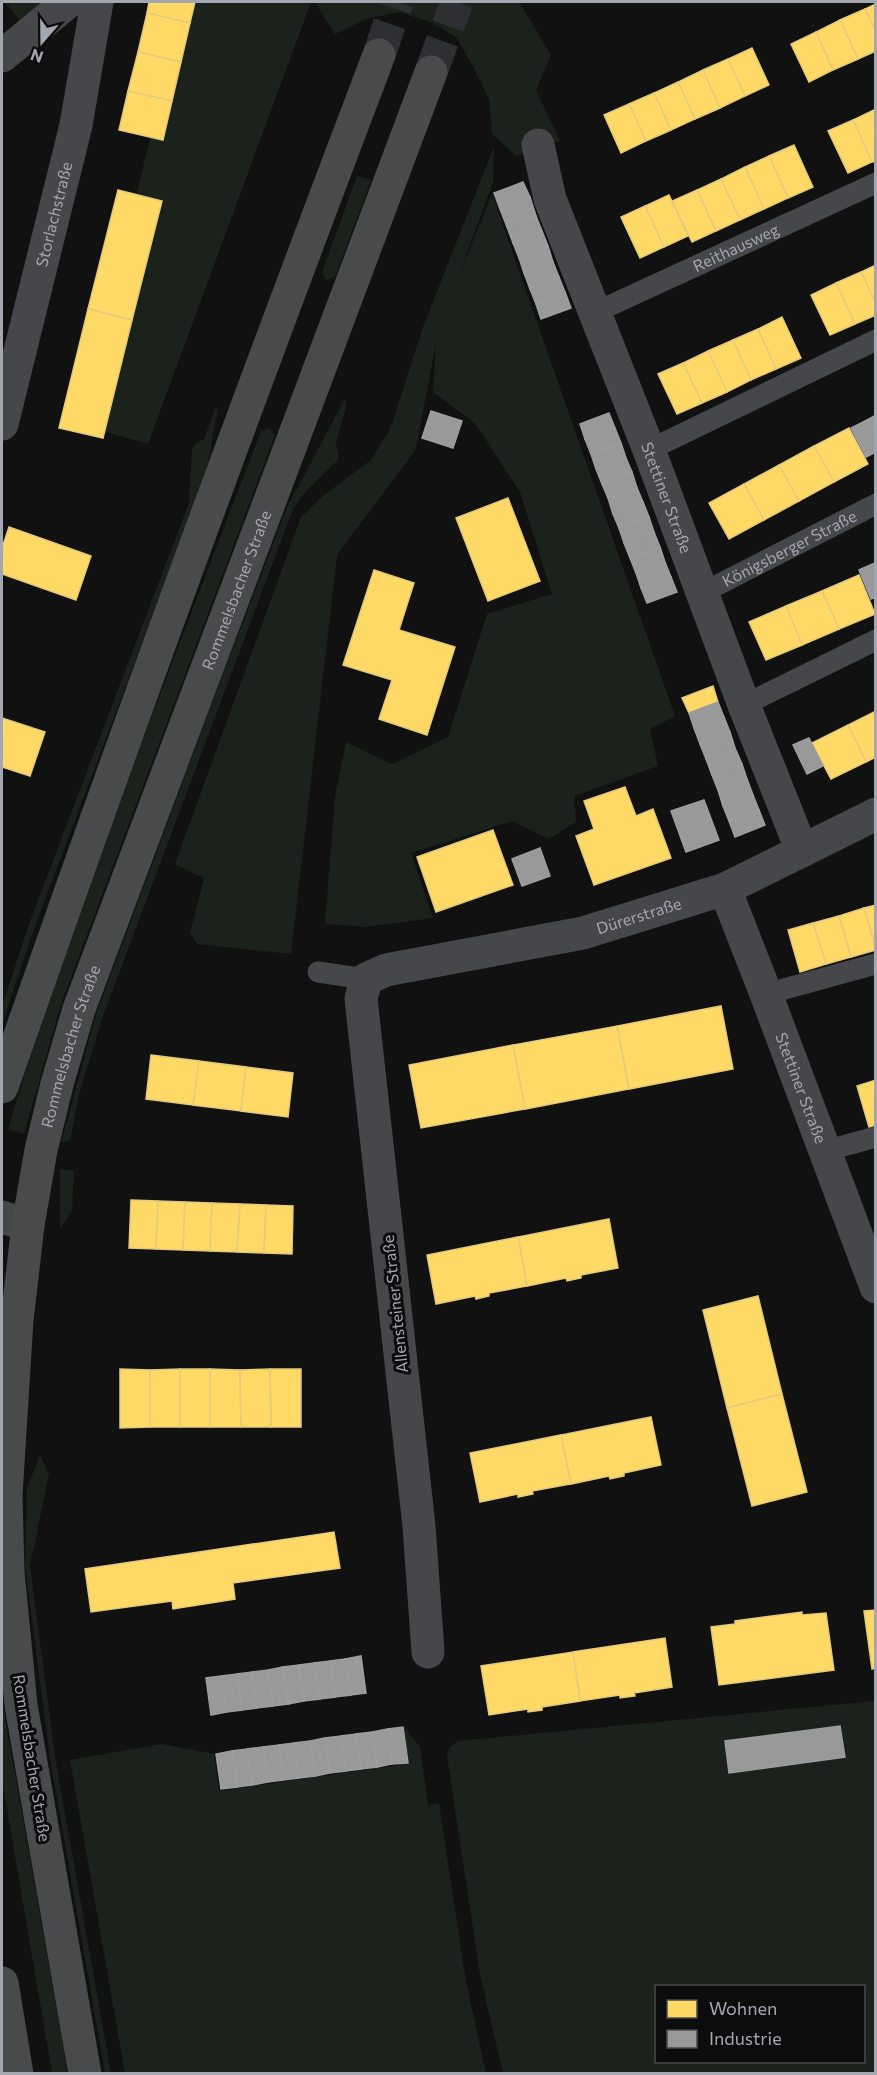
<svg xmlns="http://www.w3.org/2000/svg" width="877" height="2075" font-family="Commissioner,sans-serif">
<rect width="100%" height="100%" fill="#111112"/>
<g fill="#1b221c" fill-rule="evenodd">
<polygon points="5,2 66,2 30,32"/>
<polygon points="183,2 311,2 148,444 81,425"/>
<polygon points="315,2 519,2 551,55 536,90 560,141 516,156 492,134 489,99 474,68 456,37 428,21 399,12 366,19 335,34"/>
<polygon points="494,147 493,182 456,283 492,194 675,716 650,729 658,766 574,796 576,822 549,839 512,821 411,853 433,918 364,927 325,924 335,797 346,742 392,764 448,737 487,614 552,594 520,492 475,423 433,392 436,343 416,449 337,555 291,954 197,944 190,933 204,878 175,864 301,517 323,496 371,460 391,427 423,327"/>
<polygon points="357,176 371,180 335,277 326,280 322,272"/>
<polygon points="345,399 346,408 336,442 339,459 305,492 293,509 103,1016 80,1091 70,1140 61,1143 96,1014 219,685 287,507"/>
<polygon points="218,408 208,462 195,503 35,926 2,1024 2,1006 29,924 189,503 192,450 195,444 204,439 215,409"/>
<polygon points="269,428 275,435 61,1004 24,1134 8,1129 48,999 105,838 261,431"/>
<polygon points="60,1169 74,1171 72,1210 60,1229"/>
<polygon points="40,1456 49,1473 30,1566 55,1757 111,2073 105,2073 50,1758 25,1566 27,1488"/>
<polygon points="2,1701 62,2039 67,2073 52,2073 2,1780"/>
<path d="M 875,1701 L 875,2073 L 503,2073 L 480,1975 L 447,1756 L 449,1748 L 458,1741 ZM 656,1986 L 864,1986 L 864,2062 L 656,2062 Z"/>
<polygon points="404,1726 420,1747 428,1805 439,1803 466,1982 486,2073 125,2073 70,1760 162,1744 214,1754 219,1791 408,1764"/>
</g>
<g fill="#ffd966" stroke="#e3ca7d" stroke-width="1.5">
<polygon points="149,2 195,2 190,23 147,13"/>
<polygon points="876,4 876,32 865,9"/>
<polygon points="865,9 876,32 876,51 858,59 840,20"/>
<polygon points="147,13 190,23 181,62 138,52"/>
<polygon points="840,20 858,59 833,70 816,32"/>
<polygon points="816,32 833,70 809,82 791,44"/>
<polygon points="752,48 769,85 745,96 728,59"/>
<polygon points="138,52 181,62 172,101 128,91"/>
<polygon points="728,59 745,96 720,108 703,70"/>
<polygon points="703,70 720,108 695,119 678,82"/>
<polygon points="678,82 695,119 671,130 654,93"/>
<polygon points="128,91 172,101 163,140 119,130"/>
<polygon points="654,93 671,130 646,141 629,104"/>
<polygon points="629,104 646,141 621,153 604,115"/>
<polygon points="876,109 876,161 872,162 853,120"/>
<polygon points="853,120 872,162 848,173 828,131"/>
<polygon points="794,145 813,187 788,198 769,156"/>
<polygon points="769,156 788,198 764,209 745,167"/>
<polygon points="745,167 764,209 740,220 721,179"/>
<polygon points="721,179 740,220 716,231 697,190"/>
<polygon points="118,190 162,201 132,320 88,309"/>
<polygon points="697,190 716,231 692,242 672,201"/>
<polygon points="669,195 688,236 664,247 645,206"/>
<polygon points="645,206 664,247 640,258 621,217"/>
<polygon points="876,265 876,304 861,272"/>
<polygon points="861,272 876,304 876,315 855,324 836,283"/>
<polygon points="836,283 855,324 830,335 811,295"/>
<polygon points="88,309 132,320 103,438 59,428"/>
<polygon points="782,317 801,358 776,369 758,329"/>
<polygon points="758,329 776,369 751,380 733,340"/>
<polygon points="733,340 751,380 727,392 708,351"/>
<polygon points="708,351 727,392 702,403 683,363"/>
<polygon points="683,363 702,403 677,414 658,374"/>
<polygon points="849,428 868,464 834,482 814,446"/>
<polygon points="814,446 834,482 799,501 779,465"/>
<polygon points="779,465 799,501 764,520 744,484"/>
<polygon points="744,484 764,520 729,539 709,503"/>
<polygon points="508,498 540,581 488,601 456,518"/>
<polygon points="9,527 91,556 76,600 2,574 2,548"/>
<polygon points="374,570 414,583 399,630 455,647 427,735 379,719 392,680 343,665"/>
<polygon points="859,575 875,614 839,629 822,591"/>
<polygon points="822,591 839,629 802,645 786,606"/>
<polygon points="786,606 802,645 766,660 749,622"/>
<polygon points="713,686 718,702 689,713 682,698"/>
<polygon points="876,711 876,757 866,762 848,725"/>
<polygon points="2,718 45,732 30,776 2,767"/>
<polygon points="848,725 866,762 831,779 812,743"/>
<polygon points="625,787 636,816 653,809 671,858 594,885 576,836 594,829 584,801"/>
<polygon points="493,830 513,885 436,912 417,857"/>
<polygon points="876,905 876,948 864,908"/>
<polygon points="864,908 876,950 851,957 839,916"/>
<polygon points="839,916 851,957 826,964 813,923"/>
<polygon points="813,923 826,964 800,972 788,930"/>
<polygon points="721,1006 733,1069 629,1089 617,1026"/>
<polygon points="617,1026 629,1089 525,1109 513,1045"/>
<polygon points="513,1045 525,1109 421,1128 409,1065"/>
<polygon points="151,1055 199,1061 193,1105 146,1099"/>
<polygon points="199,1061 246,1067 241,1111 193,1105"/>
<polygon points="246,1067 293,1073 288,1117 241,1111"/>
<polygon points="876,1080 876,1125 869,1127 857,1086"/>
<polygon points="131,1200 158,1201 156,1249 129,1248"/>
<polygon points="158,1201 185,1202 183,1250 156,1249"/>
<polygon points="185,1202 212,1203 210,1251 183,1250"/>
<polygon points="212,1203 240,1204 237,1252 210,1251"/>
<polygon points="240,1204 266,1205 264,1253 237,1252"/>
<polygon points="266,1205 293,1206 292,1254 264,1253"/>
<polygon points="609,1219 618,1268 581,1275 581,1278 567,1281 566,1278 527,1286 518,1237"/>
<polygon points="518,1237 527,1286 489,1293 489,1296 476,1299 475,1296 436,1304 427,1255"/>
<polygon points="758,1296 782,1394 727,1408 703,1310"/>
<polygon points="120,1369 150,1370 150,1427 120,1428"/>
<rect x="180" y="1369" width="30" height="58"/>
<polygon points="180,1369 180,1427 150,1427 150,1370"/>
<polygon points="210,1369 240,1370 241,1427 210,1427"/>
<polygon points="270,1369 301,1369 301,1427 271,1427"/>
<polygon points="270,1369 271,1427 241,1427 240,1370"/>
<polygon points="782,1394 807,1492 752,1506 727,1408"/>
<polygon points="651,1417 661,1465 624,1473 624,1476 610,1479 609,1476 571,1484 561,1435"/>
<polygon points="561,1435 571,1484 532,1491 533,1494 518,1497 518,1494 480,1502 470,1453"/>
<polygon points="334,1532 340,1568 233,1583 235,1599 173,1609 172,1601 91,1612 85,1569"/>
<polygon points="876,1610 876,1668 872,1669 864,1611"/>
<polygon points="802,1612 802,1615 826,1613 834,1670 719,1685 711,1627 735,1624 735,1621"/>
<polygon points="665,1638 672,1687 634,1693 635,1696 620,1698 620,1695 580,1701 573,1652"/>
<polygon points="573,1652 580,1701 542,1707 542,1710 528,1712 528,1709 489,1715 481,1666"/>
</g>
<g fill="#999" stroke="#9c9da0" stroke-width="1.5">
<polygon points="523,182 530,197 500,209 494,193"/>
<polygon points="530,197 536,216 507,227 500,209"/>
<polygon points="536,216 542,231 513,243 507,227"/>
<polygon points="542,231 548,246 519,258 513,243"/>
<polygon points="548,246 553,262 524,273 519,258"/>
<polygon points="553,262 559,277 530,289 524,273"/>
<polygon points="559,277 565,292 536,304 530,289"/>
<polygon points="565,292 571,308 541,319 536,304"/>
<polygon points="431,411 462,421 453,448 422,438"/>
<polygon points="609,413 615,428 585,439 580,424"/>
<polygon points="876,415 876,435 867,420"/>
<polygon points="867,420 876,435 876,452 866,457 851,428"/>
<polygon points="615,428 621,443 591,454 585,439"/>
<polygon points="621,443 626,458 596,469 591,454"/>
<polygon points="626,458 632,472 602,484 596,469"/>
<polygon points="632,472 637,488 608,498 602,484"/>
<polygon points="637,488 643,502 613,514 608,498"/>
<polygon points="643,502 649,517 619,528 613,514"/>
<polygon points="649,517 654,532 624,543 619,528"/>
<polygon points="654,532 660,547 630,558 624,543"/>
<polygon points="660,547 665,562 636,573 630,558"/>
<polygon points="665,562 671,577 641,588 636,573"/>
<polygon points="875,563 876,597 871,599 859,570"/>
<polygon points="671,577 677,592 647,603 641,588"/>
<polygon points="718,702 724,717 694,728 689,713"/>
<polygon points="724,717 730,732 700,744 694,728"/>
<polygon points="730,732 735,748 706,759 700,744"/>
<polygon points="809,738 823,766 807,774 793,745"/>
<polygon points="735,748 742,764 712,775 706,759"/>
<polygon points="742,764 747,779 718,790 712,775"/>
<polygon points="747,779 753,795 723,806 718,790"/>
<polygon points="753,795 759,810 729,821 723,806"/>
<polygon points="704,800 719,840 686,852 671,811"/>
<polygon points="759,810 765,825 735,837 729,821"/>
<polygon points="540,848 550,876 522,886 512,859"/>
<polygon points="361,1656 366,1693 351,1695 345,1659"/>
<polygon points="345,1659 351,1695 335,1697 330,1661"/>
<polygon points="330,1661 335,1697 320,1699 314,1663"/>
<polygon points="314,1663 320,1699 304,1701 299,1665"/>
<polygon points="299,1665 304,1701 288,1704 283,1667"/>
<polygon points="283,1667 288,1704 273,1706 268,1670"/>
<polygon points="268,1670 273,1706 257,1708 252,1672"/>
<polygon points="252,1672 257,1708 242,1710 237,1674"/>
<polygon points="237,1674 242,1710 227,1712 221,1676"/>
<polygon points="221,1676 227,1712 211,1715 206,1678"/>
<polygon points="840,1726 845,1757 729,1773 725,1741"/>
<polygon points="403,1727 408,1763 392,1764 388,1729"/>
<polygon points="388,1729 392,1764 377,1767 372,1732"/>
<polygon points="372,1732 377,1767 361,1769 356,1734"/>
<polygon points="356,1734 361,1769 346,1771 341,1736"/>
<polygon points="341,1736 346,1771 330,1773 325,1738"/>
<polygon points="325,1738 330,1773 315,1776 310,1741"/>
<polygon points="310,1741 315,1776 299,1778 294,1743"/>
<polygon points="294,1743 299,1778 283,1780 279,1745"/>
<polygon points="279,1745 283,1780 268,1782 263,1747"/>
<polygon points="263,1747 268,1782 252,1785 247,1749"/>
<polygon points="247,1749 252,1785 237,1787 232,1751"/>
<polygon points="232,1751 237,1787 221,1789 216,1754"/>
</g>
<g fill="none" stroke-linecap="round" stroke-linejoin="round">
<g stroke="#2e2f32" stroke-width="33" stroke-dasharray="33 16" stroke-linecap="butt">
<polyline points="379,55 397,2"/>
<polyline points="431,72 457,2"/>
</g>
<g stroke="#46474a" stroke-width="21">
<path id="s1" d="M 596,312 L 876,183"/>
<polyline points="649,450 876,340"/>
<path id="s2" d="M 702,593 L 876,504"/>
<polyline points="744,705 876,640"/>
<polyline points="318,972 366,979"/>
<polyline points="766,994 876,964"/>
<polyline points="825,1151 876,1137"/>
</g>
<g stroke="#46474a" stroke-width="33">
<polyline points="2,56 68,2"/>
<path id="s3" d="M 538,145 L 550,199 L 649,450 L 744,705 L 802,851"/>
<path id="s4" d="M 2,424 L 76,125 L 97,2"/>
<path id="s5" d="M 725,889 L 766,994 L 876,1287"/>
<polyline points="2,1217 28,1225"/>
<path id="s6" d="M 428,1652 L 419,1526 L 361,999 L 366,979 L 386,970 L 583,933 L 725,889 L 876,814"/>
</g>
<g stroke="#484a4c" stroke-width="33">
<path d="M 2,1087 C 122,741 249,397 379,55"/>
<polyline points="2,1983 17,2074"/>
<path id="s7" d="M 85,2074 L 21,1705 L 8,1572 L 6,1495 L 17,1320 L 28,1225 L 41,1150 L 57,1084 L 79,1009 L 431,72"/>
</g>
</g>
<g text-anchor="middle" stroke-width="6" stroke-linejoin="round" paint-order="stroke">
<g font-size="16" fill="#a3a7b2" stroke="#0c0c0d">
<text dy="6" stroke="none"><textPath href="#s4" startOffset="216">Storlachstraße</textPath></text>
<text dy="6" stroke="none"><textPath href="#s1" startOffset="154">Reithausweg</textPath></text>
<text dy="6" stroke="none"><textPath href="#s3" startOffset="376">Stettiner Straße</textPath></text>
<text dy="6" stroke="none"><textPath href="#s2" startOffset="98">Königsberger Straße</textPath></text>
<text dy="6" stroke="none"><textPath href="#s7" startOffset="1526">Rommelsbacher Straße</textPath></text>
<text dy="6" stroke="none"><textPath href="#s6" startOffset="958">Dürerstraße</textPath></text>
<text dy="6" stroke="none"><textPath href="#s7" startOffset="1040">Rommelsbacher Straße</textPath></text>
<text dy="6" stroke="none"><textPath href="#s5" startOffset="213">Stettiner Straße</textPath></text>
<text transform="translate(395 1304) rotate(-96)" y="6">Allensteiner Straße</text>
<text transform="translate(32 1758) rotate(81)" y="6">Rommelsbacher Straße</text>
</g>
</g>
<rect width="877" height="2075" fill="none" stroke="#a3a7b2" stroke-width="6"/>
<rect x="655" y="1985" width="210" height="78" fill="#0c0c0d" stroke="#484a4f" stroke-width="1.5"/>
<rect x="667" y="2000" width="30" height="18" fill="#ffd966" stroke="#484a4f" stroke-width="1.5"/>
<text x="709" y="2015" font-size="18" fill="#a3a7b2">Wohnen</text>
<rect x="667" y="2030" width="30" height="18" fill="#999999" stroke="#484a4f" stroke-width="1.5"/>
<text x="709" y="2045" font-size="18" fill="#a3a7b2">Industrie</text>
<g transform="translate(42 42) rotate(200)" stroke="#0c0c0d" stroke-width="4.5" paint-order="stroke">
<path d="M0-4.5L10 22L0 15L-10 22Z" fill="#a3a7b2"/>
<text y="-9" font-size="16" font-weight="bold" text-anchor="middle" fill="#a3a7b2">N</text>
</g>
</svg>
